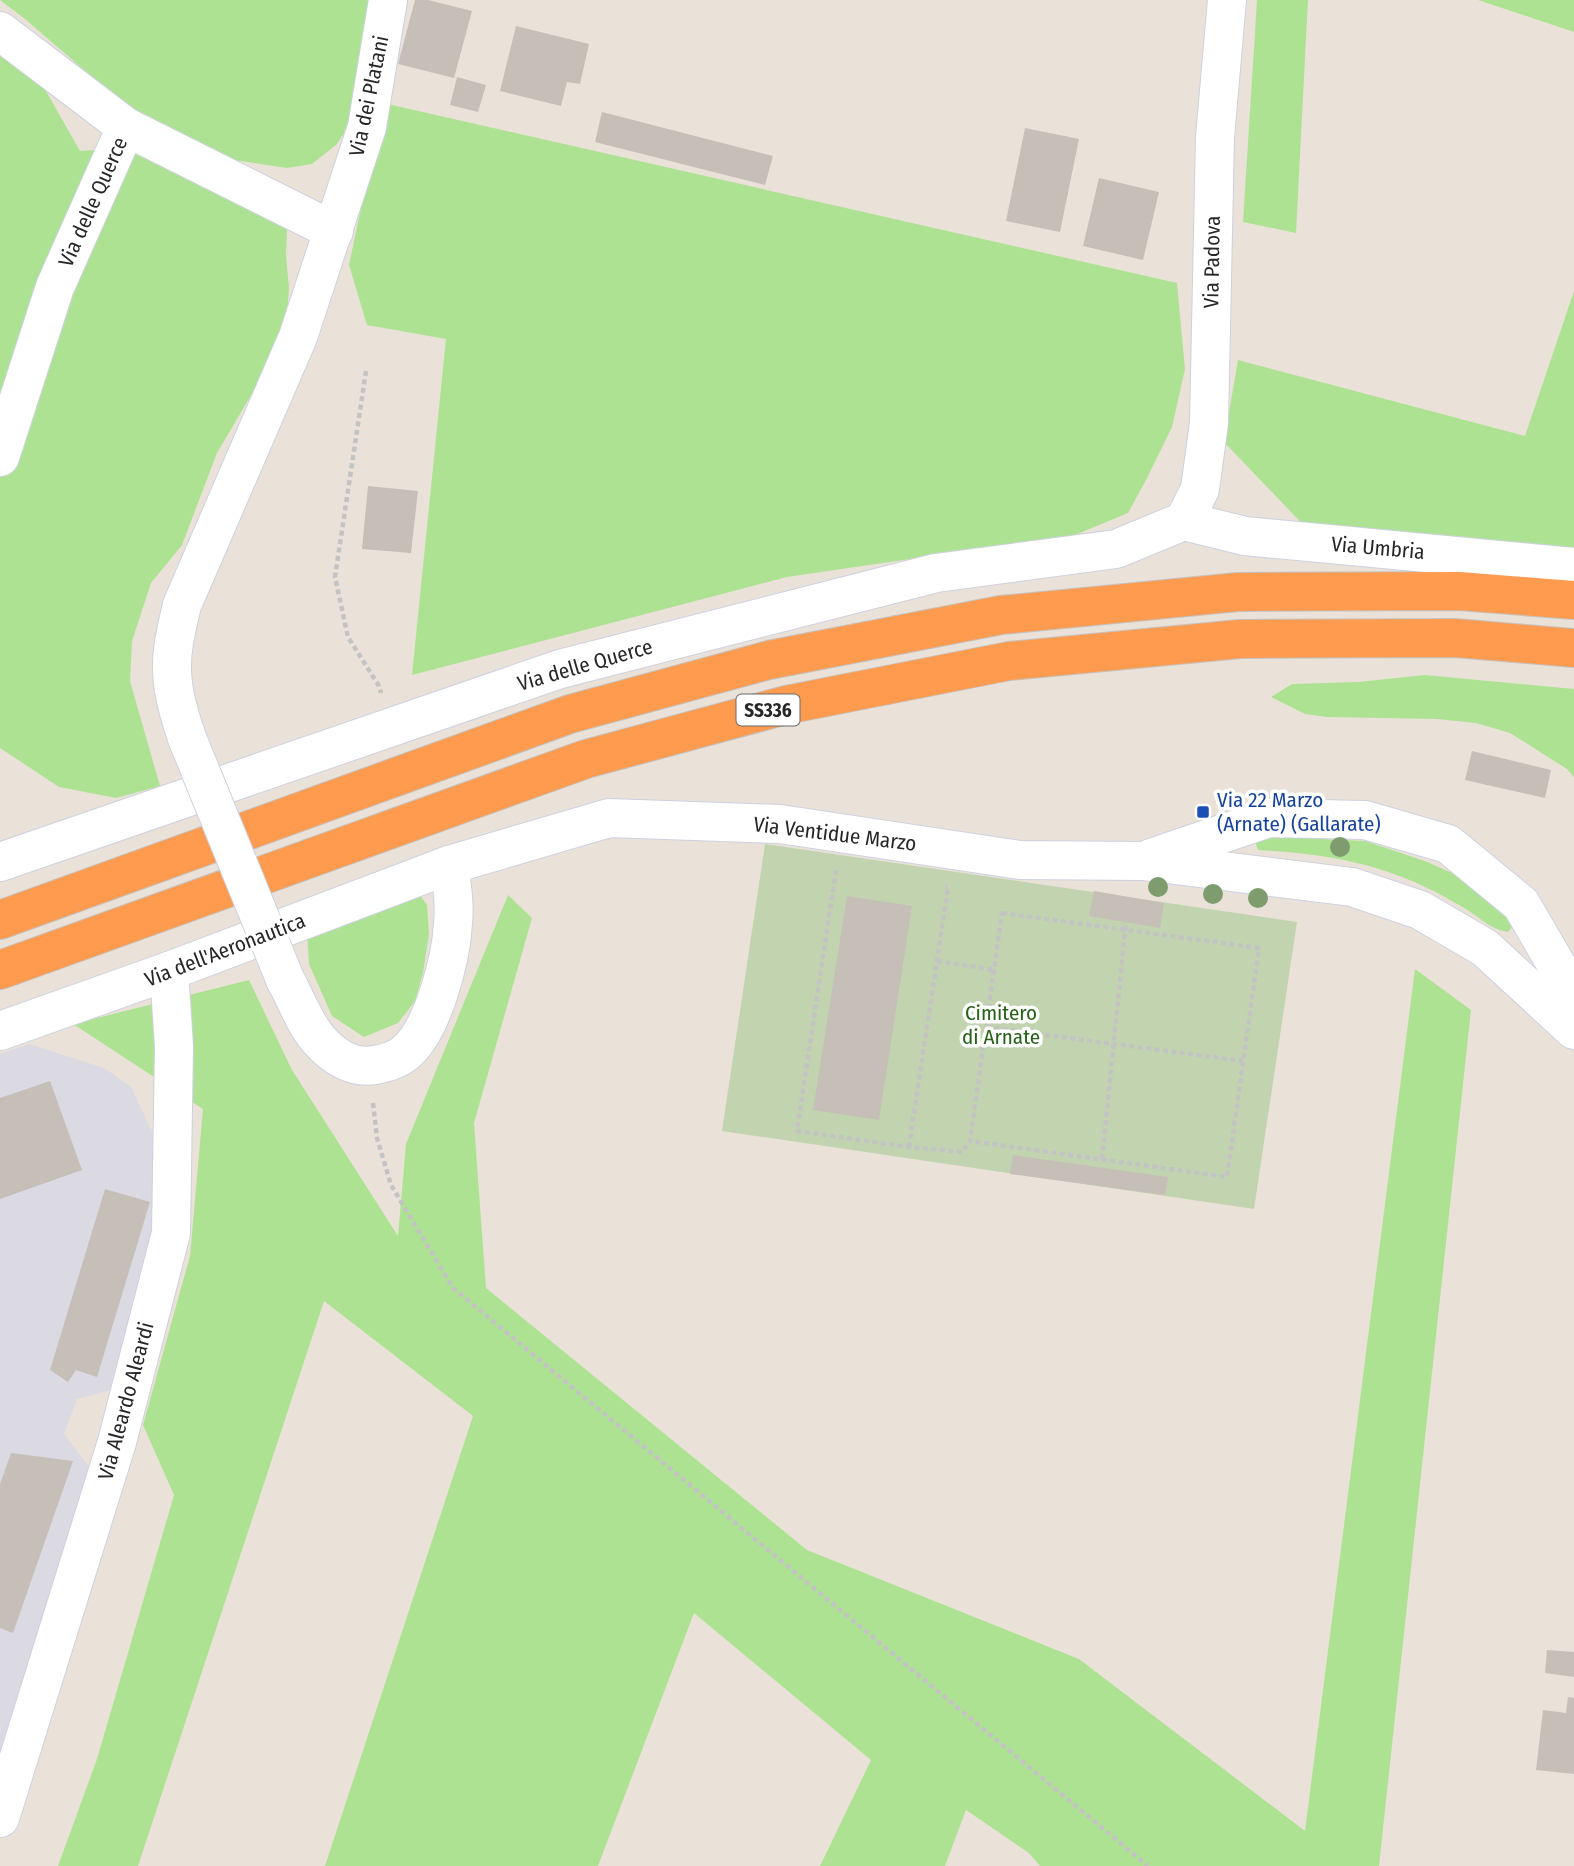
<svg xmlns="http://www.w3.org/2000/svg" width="1574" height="1866" font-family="'Fira Sans Condensed',sans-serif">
<rect width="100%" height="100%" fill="#eae2d8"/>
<polygon fill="#dbd9e2" points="29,1044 104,1068 131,1087 152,1132 160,1166 160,1228 111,1390 77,1399 64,1434 93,1472 0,1759 0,1054"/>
<g fill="#aee293">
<polygon points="0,0 377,0 356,106 343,135 336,145 312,164 287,168 227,159 140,113 105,88 25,19"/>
<polygon points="1257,0 1308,0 1296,233 1243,222"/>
<polygon points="1478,0 1574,0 1574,32"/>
<polygon points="0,53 19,71 42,84 80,151 139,147 245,198 287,230 286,256 289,288 286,328 257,385 217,453 182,545 151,583 132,641 130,681 160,786 116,798 59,787 0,748"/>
<polygon points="383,103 1177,283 1185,369 1172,427 1146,480 1128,513 1075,535 787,577 412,675 446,339 367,325 349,265"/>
<polygon points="1574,291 1574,558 1313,535 1224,442 1238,360 1525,436"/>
<polygon points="1425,675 1574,689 1574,777 1567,769 1510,733 1476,723 1437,719 1327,717 1305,714 1271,697 1292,684 1358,682"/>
<path d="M 1260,836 L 1365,841 L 1425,861 L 1468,880 L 1510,918 L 1513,926 L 1508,932 C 1492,930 1480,918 1466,909 C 1452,901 1437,892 1423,886 C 1371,861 1315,853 1258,850 L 1255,842 Z"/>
<polygon points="419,894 427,905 429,934 423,973 415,1001 398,1023 364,1037 332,1016 309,964 307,934"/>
<polygon points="508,895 532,918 474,1123 486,1288 807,1550 1079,1659 1305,1831 1415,969 1471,1010 1379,1866 1040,1866 1029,1853 966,1810 945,1866 820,1866 871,1760 694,1613 598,1866 325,1866 473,1416 324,1301 138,1866 58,1866 97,1759 174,1495 143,1425 190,1256 203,1109 73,1024 249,980 292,1070 398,1236 406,1144"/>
</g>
<polygon fill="#c1d4af" points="765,844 1297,922 1254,1209 722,1131"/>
<g fill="#c5bfb8">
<polygon points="415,0 428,0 472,11 454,78 398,64"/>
<polygon points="516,26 589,44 580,84 567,82 561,106 500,91"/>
<polygon points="457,77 486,85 478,112 450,105"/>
<polygon points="602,112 773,156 765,185 595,142"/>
<polygon points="1025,128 1079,139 1060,232 1006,221"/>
<polygon points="1099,178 1159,192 1143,260 1083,246"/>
<polygon points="368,486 418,491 411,553 362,549"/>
<polygon points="1472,751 1551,770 1545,798 1465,780"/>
<polygon points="1094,891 1164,903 1160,928 1089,916"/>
<polygon points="847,896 912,906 879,1120 813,1110"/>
<polygon points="50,1081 82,1170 0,1199 0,1098"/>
<polygon points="1013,1155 1168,1177 1165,1195 1010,1174"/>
<polygon points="105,1189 150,1202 97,1377 76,1370 68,1382 50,1370"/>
<polygon points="11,1453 73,1461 13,1633 0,1628 0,1484"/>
<polygon points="1547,1650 1574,1652 1574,1677 1545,1673"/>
<polygon points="1568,1697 1574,1698 1574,1774 1536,1770 1543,1710 1566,1713"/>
</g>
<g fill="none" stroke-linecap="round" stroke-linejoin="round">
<g stroke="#cdd1e1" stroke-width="40">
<g id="minor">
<polyline points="0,31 126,127"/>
<polyline points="0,457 55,287 126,127 334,231"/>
<polyline points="1184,521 1200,489 1209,423 1215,137 1227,0"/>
<polyline points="1184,521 1245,536 1574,567"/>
<path d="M 187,738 C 180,717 173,695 172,672 C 171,649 177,627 182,605 L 298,337 L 367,127 L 388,0"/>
<polyline points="1151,858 1269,818 1365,820 1448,844 1521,904 1574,995"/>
<polyline points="0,862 560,669 936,573 1116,549 1184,521"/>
<path d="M 285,979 C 296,999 304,1023 319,1040 C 333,1056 353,1069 375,1065 C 386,1063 397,1060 405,1053 C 433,1031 451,958 453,924 C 455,904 452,885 449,865"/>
<polyline points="0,1031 169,971 449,865 609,818 780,824 1020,860 1143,861 1352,887 1420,910 1485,948 1574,1030"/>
<polyline points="0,1818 117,1442 171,1233 174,1046 169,971"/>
</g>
</g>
<g stroke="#c3c3c3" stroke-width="40">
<g id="highway">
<polyline points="0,920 570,714 769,660 1001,615 1238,592 1459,591 1574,600"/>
<polyline points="0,970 586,759 786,705 1009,661 1240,639 1455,638 1574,648"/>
</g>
</g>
<g stroke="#c3c3c3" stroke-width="4.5" stroke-dasharray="5 3.5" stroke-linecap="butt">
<polyline points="366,371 335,577 348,637 379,686 381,693"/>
<polyline points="836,870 797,1131 909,1147 962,1152 970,1141"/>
<polygon points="1002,913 1259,948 1227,1177 970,1141"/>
<polyline points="937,961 994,970"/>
<polyline points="986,1027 1243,1061"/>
<polyline points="373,1103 377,1138 391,1185 453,1288 1148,1866"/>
<polyline points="909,1147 948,887 945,887"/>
<polyline points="1102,1159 1126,922"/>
</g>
<use href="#minor" stroke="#fff" stroke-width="38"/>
<use href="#highway" stroke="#fe9b4f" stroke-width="38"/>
<g stroke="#cdd1e1" stroke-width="40" stroke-linecap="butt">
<polyline id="minor-bridge" points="187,738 285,979"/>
</g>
<use href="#minor-bridge" stroke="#fff" stroke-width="38"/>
</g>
<g fill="#7f9c6f">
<circle cx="1340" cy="847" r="10"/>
<circle cx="1158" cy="887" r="10"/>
<circle cx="1213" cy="894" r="10"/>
<circle cx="1258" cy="898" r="10"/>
</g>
<rect fill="#1a4fb4" stroke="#fff" stroke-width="2.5" x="1196" y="805" width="14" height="14" rx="3.5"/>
<g text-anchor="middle" stroke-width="7" stroke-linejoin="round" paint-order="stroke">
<rect fill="#fff" stroke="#686868" stroke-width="2" x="736.5" y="694.5" width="63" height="31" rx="5"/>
<g font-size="19" font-weight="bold" fill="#272727">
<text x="768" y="717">SS336</text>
</g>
<g font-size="21" fill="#272727" stroke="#fff">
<text transform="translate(369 96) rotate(-78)" y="7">Via dei Platani</text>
<text transform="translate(93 202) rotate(-66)" y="7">Via delle Querce</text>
<text transform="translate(1212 262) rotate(-89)" y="7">Via Padova</text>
<text transform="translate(1378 548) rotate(5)" y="7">Via Umbria</text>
<text transform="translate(585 665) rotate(-16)" y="7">Via delle Querce</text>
<text transform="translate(835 834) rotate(7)" y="7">Via Ventidue Marzo</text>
<text transform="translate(225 950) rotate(-21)" y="7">Via dell'Aeronautica</text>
<text transform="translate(126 1401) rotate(-75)" y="7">Via Aleardo Aleardi</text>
</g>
<g font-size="21" fill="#164399" stroke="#fff" text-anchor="start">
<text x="1217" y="807">Via 22 Marzo<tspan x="1217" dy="24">(Arnate) (Gallarate)</tspan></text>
</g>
<g font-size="21" fill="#286219" stroke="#fff">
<text x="1001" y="1020">Cimitero<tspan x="1001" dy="24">di Arnate</tspan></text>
</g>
</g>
</svg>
